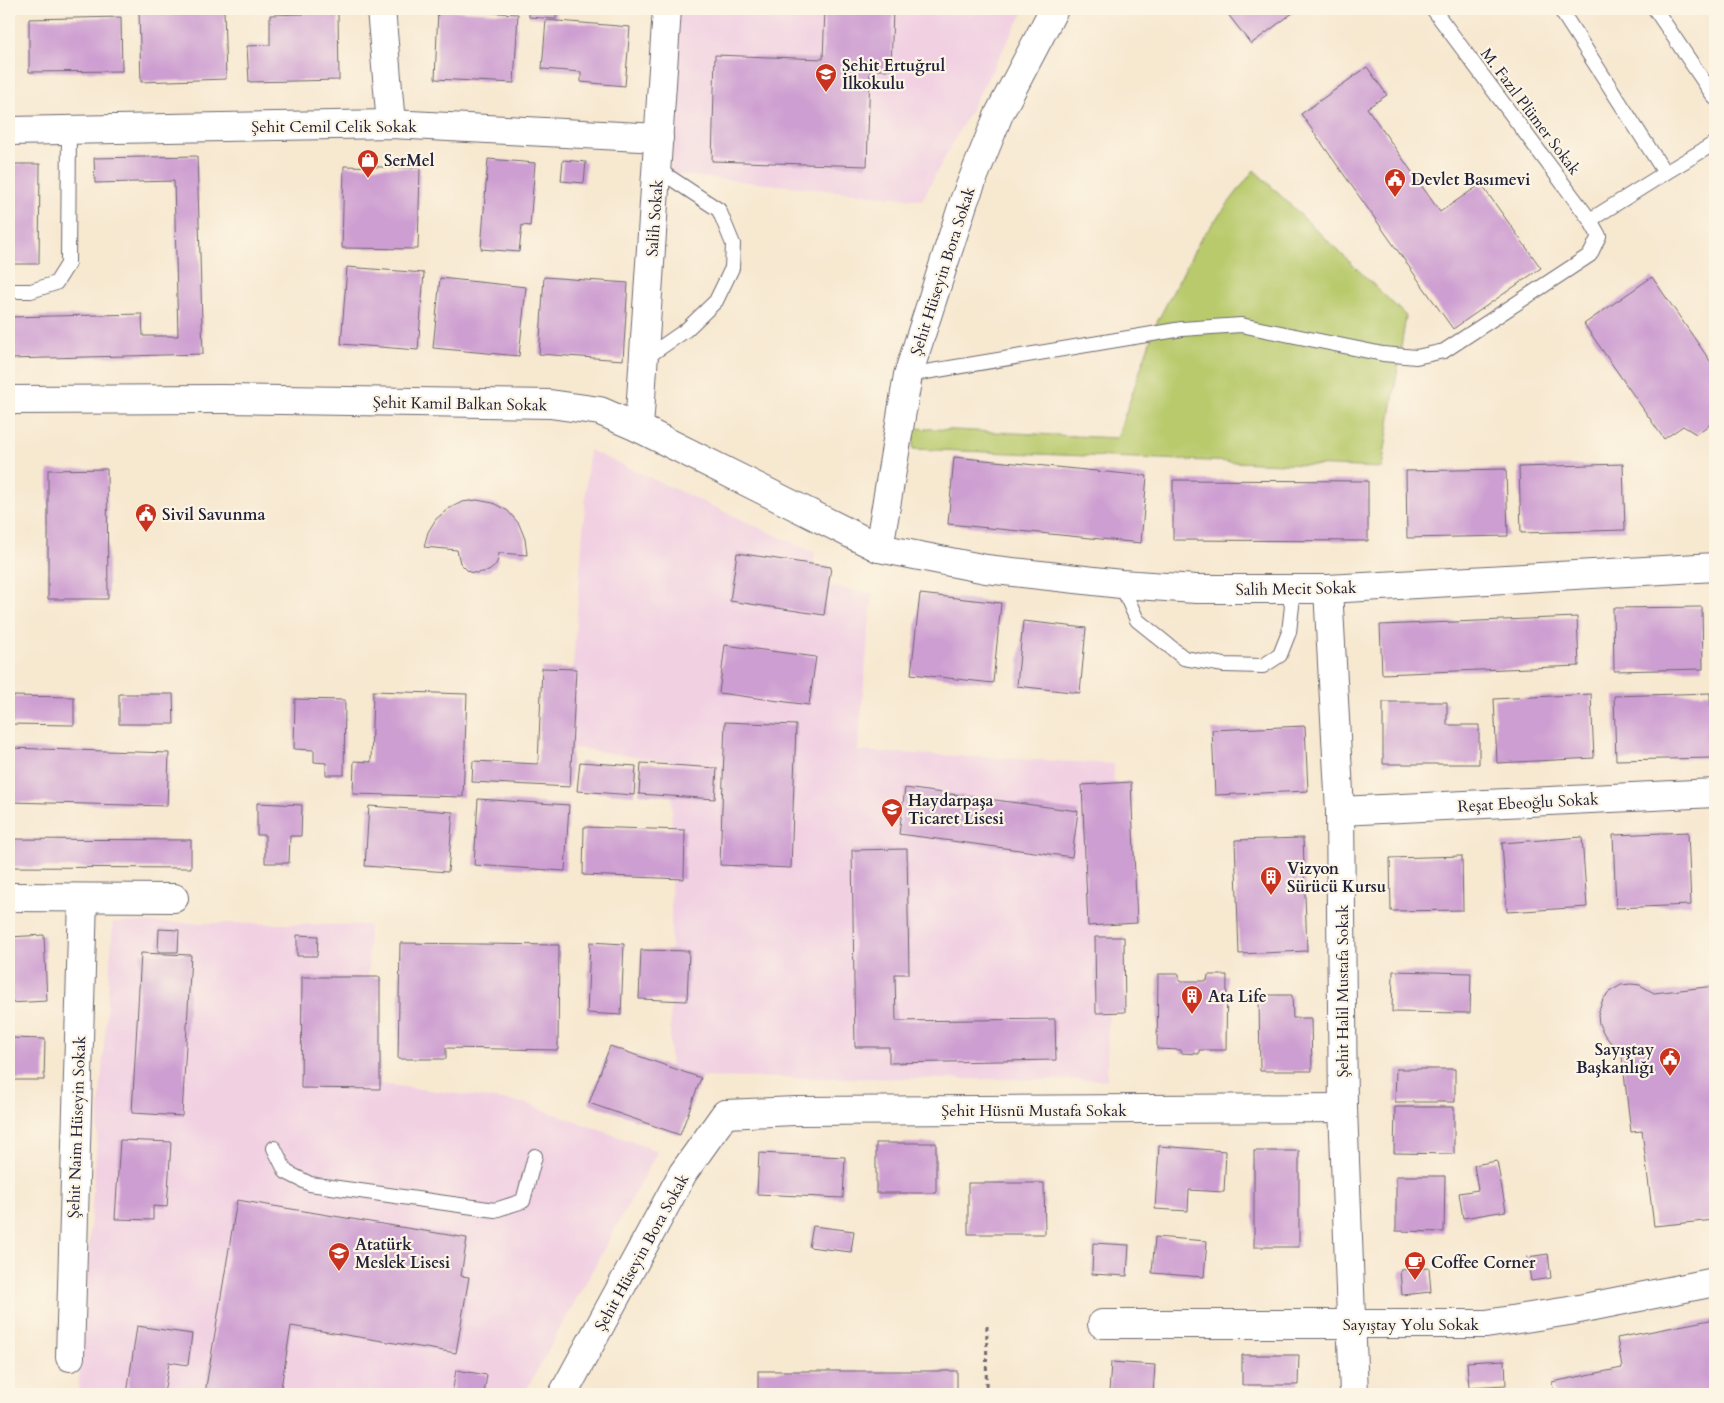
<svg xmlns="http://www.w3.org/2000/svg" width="1724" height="1403" font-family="Cardo,serif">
<rect width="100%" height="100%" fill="#fcf5e5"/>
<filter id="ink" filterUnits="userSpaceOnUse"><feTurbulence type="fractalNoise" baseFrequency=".02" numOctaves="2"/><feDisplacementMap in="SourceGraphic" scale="10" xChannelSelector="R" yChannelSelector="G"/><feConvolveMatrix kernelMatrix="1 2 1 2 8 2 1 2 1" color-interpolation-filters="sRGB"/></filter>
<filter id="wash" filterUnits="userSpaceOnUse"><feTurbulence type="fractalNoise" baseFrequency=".0096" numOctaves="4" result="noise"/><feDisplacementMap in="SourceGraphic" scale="20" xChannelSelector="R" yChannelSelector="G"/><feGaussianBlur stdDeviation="1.12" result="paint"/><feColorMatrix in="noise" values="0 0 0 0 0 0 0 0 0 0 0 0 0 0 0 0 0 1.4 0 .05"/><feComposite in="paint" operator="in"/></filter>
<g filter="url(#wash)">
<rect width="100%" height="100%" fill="#f7e8d0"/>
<g fill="#f1d0e2">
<polygon points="780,9 1025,9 922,200 671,174 675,12"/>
<polygon points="589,450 815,553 810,582 872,594 858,751 1114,764 1107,1080 670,1077 672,762 567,747"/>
<polygon points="113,922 369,925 367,1082 525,1103 658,1151 524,1394 78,1394"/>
</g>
<polygon fill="#b9ca6d" stroke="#6e7654" points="1254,170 1406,316 1382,468 913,449 913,428 1117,438 1156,324 1200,240"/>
<g id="blocks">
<g fill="#cd9ed1">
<polygon points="224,9 226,79 141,82 139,12"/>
<polygon points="529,9 557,9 556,19 529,17"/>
<polygon points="825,9 893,9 891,70 870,70 867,166 712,161 715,55 823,59"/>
<polygon points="1224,9 1298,9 1251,44"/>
<polygon points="438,10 518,14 514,83 435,79"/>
<polygon points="338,13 339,80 249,82 247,46 270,45 270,15"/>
<polygon points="121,17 122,71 29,72 29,19"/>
<polygon points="546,20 630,27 625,86 581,82 581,72 542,69"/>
<polygon points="1367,67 1387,95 1367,108 1440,212 1481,184 1541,268 1453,329 1301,114"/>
<polygon points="197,156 203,354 9,359 9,317 142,314 143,336 178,336 174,181 95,183 94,158"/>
<polygon points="488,159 535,163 530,226 522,225 519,252 481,249"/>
<polygon points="563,160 586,162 584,183 561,181"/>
<polygon points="9,164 40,164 39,264 9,264"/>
<polygon points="344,166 420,168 418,249 342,248"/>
<polygon points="347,267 424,273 418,350 341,344"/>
<polygon points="544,277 628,283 623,360 539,354"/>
<polygon points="1652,277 1715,368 1715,421 1696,434 1683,426 1664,439 1584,324"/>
<polygon points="440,278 526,287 519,356 433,348"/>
<polygon points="954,457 1147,476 1141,543 948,524"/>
<polygon points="1623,464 1625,530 1521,533 1519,467"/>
<polygon points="107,469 108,599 48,599 48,470"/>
<polygon points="1506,469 1508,536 1407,538 1406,471"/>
<polygon points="1173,480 1368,481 1368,541 1173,540"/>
<polygon points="477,500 493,503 508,511 519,524 525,539 527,555 499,553 498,560 495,566 489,571 476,573 469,572 460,563 457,550 424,547 428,532 436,519 448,509 462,502"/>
<polygon points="737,553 831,567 824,615 730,601"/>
<polygon points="920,594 1001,603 993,683 911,674"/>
<polygon points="1702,607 1703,669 1614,671 1613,608"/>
<polygon points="1577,617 1579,666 1382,674 1380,625"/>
<polygon points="1023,621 1086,628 1080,693 1017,686"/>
<polygon points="725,645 816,657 809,705 719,693"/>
<polygon points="542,668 576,669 570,787 472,782 473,761 538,764"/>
<polygon points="373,691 467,694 463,797 353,794 354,761 371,762"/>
<polygon points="1710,693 1712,758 1616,760 1614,696"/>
<polygon points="119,694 173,694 174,724 119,724"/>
<polygon points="1591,694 1594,758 1497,763 1494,699"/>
<polygon points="9,696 74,697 74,725 9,724"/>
<polygon points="295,699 345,700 344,775 326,775 326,763 314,762 314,750 294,749"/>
<polygon points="1383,702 1447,702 1447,725 1479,725 1479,764 1383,764"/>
<polygon points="725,722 796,725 791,868 720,865"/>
<polygon points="1305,726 1308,791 1215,795 1212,730"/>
<polygon points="9,748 169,753 167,806 9,802"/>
<polygon points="580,762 636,766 634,795 577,791"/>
<polygon points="641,763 717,768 715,799 639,794"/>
<polygon points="1131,782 1137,923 1088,926 1082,785"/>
<polygon points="905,788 1078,811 1072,857 899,834"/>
<polygon points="478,799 569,805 565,871 474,865"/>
<polygon points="257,803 302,805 301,836 290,836 289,863 265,863 265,835 257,835"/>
<polygon points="369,806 453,812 448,872 365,866"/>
<polygon points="584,827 685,830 684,879 583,875"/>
<polygon points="1688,832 1691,905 1616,908 1613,835"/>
<polygon points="1582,837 1587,907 1507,912 1502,843"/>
<polygon points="1303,838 1307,951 1239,954 1235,840"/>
<polygon points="9,839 191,840 191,868 9,867"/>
<polygon points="907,849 909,974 895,974 896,1021 1055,1019 1056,1060 889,1063 889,1047 855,1047 852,850"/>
<polygon points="1462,856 1463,910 1391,911 1390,858"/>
<polygon points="159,929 179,930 178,952 158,952"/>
<polygon points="44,935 47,1001 9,1003 9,937"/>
<polygon points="297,935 318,936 317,956 297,956"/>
<polygon points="1095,937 1124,937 1125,1012 1096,1013"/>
<polygon points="590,942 624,944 621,1015 587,1013"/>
<polygon points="400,943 559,945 558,1050 446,1048 446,1059 398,1059"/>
<polygon points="641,950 689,951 687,1001 639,999"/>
<polygon points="141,953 191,955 182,1116 132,1113"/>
<polygon points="1393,971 1471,973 1470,1013 1392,1012"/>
<polygon points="1158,974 1179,974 1179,981 1207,981 1208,975 1227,975 1226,1050 1199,1050 1199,1054 1181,1053 1181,1050 1157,1049"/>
<polygon points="302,977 380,977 380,1089 301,1088"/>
<polygon points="1631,984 1640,985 1654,993 1715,986 1715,1116 1710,1112 1715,1156 1715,1220 1654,1226 1642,1131 1631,1132 1621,1048 1611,1043 1604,1034 1599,1024 1598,1014 1603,999 1611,991 1621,985"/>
<polygon points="1259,995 1292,995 1293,1018 1311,1018 1312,1071 1260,1071"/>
<polygon points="9,1038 45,1039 44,1080 9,1080"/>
<polygon points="610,1046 701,1078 680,1135 589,1103"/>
<polygon points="1396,1069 1455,1069 1455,1102 1395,1102"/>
<polygon points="1395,1107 1454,1107 1454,1154 1394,1153"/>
<polygon points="120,1140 171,1142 167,1207 153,1206 153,1220 115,1219"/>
<rect x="876" y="1143" width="60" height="50"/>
<polygon points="1159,1146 1226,1151 1224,1192 1189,1190 1188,1211 1155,1209"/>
<rect x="1254" y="1151" width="45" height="96"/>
<polygon points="759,1153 845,1157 843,1198 757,1194"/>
<polygon points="1497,1161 1506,1211 1463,1218 1459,1193 1478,1190 1474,1165"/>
<polygon points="1396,1176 1445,1176 1444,1232 1396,1231"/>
<polygon points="968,1183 1044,1183 1045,1234 968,1234"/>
<polygon points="237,1200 467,1238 461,1276 469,1277 456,1353 291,1326 280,1394 205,1393"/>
<polygon points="813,1226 854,1231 851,1252 809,1247"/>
<polygon points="1155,1237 1207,1241 1204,1277 1152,1273"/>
<polygon points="1093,1243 1129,1245 1127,1276 1092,1274"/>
<polygon points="1548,1254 1551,1278 1531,1281 1527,1257"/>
<polygon points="1429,1268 1431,1292 1402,1295 1400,1270"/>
<polygon points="1715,1319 1715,1394 1554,1394 1552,1382 1622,1368 1617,1338"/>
<polygon points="137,1326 192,1334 188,1365 169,1362 164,1394 127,1394"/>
<polygon points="1242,1355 1299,1355 1298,1385 1242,1385"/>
<polygon points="1505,1360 1506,1385 1469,1387 1467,1362"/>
<polygon points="1111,1362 1155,1365 1153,1394 1109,1394"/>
<polygon points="456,1370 487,1375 484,1394 452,1394"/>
<rect x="758" y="1371" width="199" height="23"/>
</g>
</g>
</g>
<g filter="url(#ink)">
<use href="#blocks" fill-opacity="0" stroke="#6d676f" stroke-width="1"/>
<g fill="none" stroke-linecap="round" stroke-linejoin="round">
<g stroke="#6d676f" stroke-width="16">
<g id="service">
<polyline points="1560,9 1665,173 1590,220"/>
<polyline points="1655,9 1715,98"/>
<polyline points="1665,173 1715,143"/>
<polyline points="9,291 31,291 56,283 68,264 69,129"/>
<polyline points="644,359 686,330 716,301 732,268 733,244 719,210 657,169"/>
<polyline points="908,375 1182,329 1241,325 1383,354 1416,357 1444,351 1590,255 1599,236 1590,220 1433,9"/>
<polyline points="1121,584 1137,620 1184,658 1224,665 1263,666 1280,655 1289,632 1292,606 1287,589"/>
<polyline points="274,1148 286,1172 310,1184 495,1210 523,1201 535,1156"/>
</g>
</g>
<g stroke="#6d676f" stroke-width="30">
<g id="minor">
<polyline points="381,9 391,124"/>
<polyline points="9,131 391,124 659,138"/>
<polyline points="9,400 222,399 550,404 600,411 639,428 879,548 986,569 1121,584 1196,589 1328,589 1715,567"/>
<polyline points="639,428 667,9"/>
<polyline points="879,548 908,375 964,201 999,114 1054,9"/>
<polyline points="1328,589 1340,811 1343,1108 1354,1394"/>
<polyline points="1340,811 1715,793"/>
<polyline points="9,897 174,898"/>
<polyline points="1102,1324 1486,1324 1569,1311 1715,1282"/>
<polyline points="70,1357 83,898"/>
<polyline points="563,1394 683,1173 725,1114 795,1111 1343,1108"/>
</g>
</g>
<polyline stroke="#6d676f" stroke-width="3" stroke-dasharray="4 4" stroke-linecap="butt" points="986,1394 987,1325"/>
<use href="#service" stroke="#fff" stroke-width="14"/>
<use href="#minor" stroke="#fff" stroke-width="28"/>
</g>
</g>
<defs>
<g id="school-pin" transform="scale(1.125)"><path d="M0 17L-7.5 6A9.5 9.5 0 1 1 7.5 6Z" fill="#c8321e" stroke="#fcf5e5"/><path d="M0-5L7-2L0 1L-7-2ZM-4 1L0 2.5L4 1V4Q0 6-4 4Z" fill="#fff"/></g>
<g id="shop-pin" transform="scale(1.125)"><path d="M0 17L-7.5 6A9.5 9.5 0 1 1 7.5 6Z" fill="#c8321e" stroke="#fcf5e5"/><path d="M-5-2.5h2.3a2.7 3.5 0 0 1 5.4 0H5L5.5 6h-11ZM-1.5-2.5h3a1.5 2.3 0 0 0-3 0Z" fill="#fff"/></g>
<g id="civic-pin" transform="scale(1.125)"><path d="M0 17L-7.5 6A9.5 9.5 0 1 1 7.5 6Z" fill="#c8321e" stroke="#fcf5e5"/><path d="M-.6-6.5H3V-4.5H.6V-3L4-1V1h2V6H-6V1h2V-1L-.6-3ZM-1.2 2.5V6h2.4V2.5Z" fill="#fff"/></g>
<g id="building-pin" transform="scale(1.125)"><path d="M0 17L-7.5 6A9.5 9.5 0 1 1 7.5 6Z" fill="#c8321e" stroke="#fcf5e5"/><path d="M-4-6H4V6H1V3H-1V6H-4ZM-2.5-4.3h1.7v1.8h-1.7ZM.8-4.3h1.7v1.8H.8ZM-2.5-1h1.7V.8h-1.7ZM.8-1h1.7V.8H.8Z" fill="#fff"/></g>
<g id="cafe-pin" transform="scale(1.125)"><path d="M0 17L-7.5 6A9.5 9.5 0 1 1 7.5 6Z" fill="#c8321e" stroke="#fcf5e5"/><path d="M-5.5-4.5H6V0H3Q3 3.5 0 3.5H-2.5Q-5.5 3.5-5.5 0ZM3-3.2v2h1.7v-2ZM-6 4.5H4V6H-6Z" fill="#fff"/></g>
</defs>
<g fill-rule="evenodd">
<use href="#school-pin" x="826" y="74"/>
<use href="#shop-pin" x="368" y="160"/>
<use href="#civic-pin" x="1395" y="179"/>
<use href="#civic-pin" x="146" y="514"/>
<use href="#school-pin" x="892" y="809"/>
<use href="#building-pin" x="1271" y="877"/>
<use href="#building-pin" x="1192" y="996"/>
<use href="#civic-pin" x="1670" y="1058"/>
<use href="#school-pin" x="339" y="1253"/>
<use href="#cafe-pin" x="1415" y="1262"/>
</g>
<g text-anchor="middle" stroke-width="4.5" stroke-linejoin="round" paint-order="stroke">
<g font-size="16" font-weight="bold" fill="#22223b" stroke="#fcf5e5" text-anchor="start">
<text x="842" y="71">Şehit Ertuğrul<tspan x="842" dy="18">İlkokulu</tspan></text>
<text x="384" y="166">SerMel</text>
<text x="1411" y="185">Devlet Basımevi</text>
<text x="162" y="520">Sivil Savunma</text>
<text x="908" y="806">Haydarpaşa<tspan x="908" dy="18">Ticaret Lisesi</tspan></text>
<text x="1287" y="874">Vizyon<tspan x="1287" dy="18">Sürücü Kursu</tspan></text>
<text x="1208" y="1002">Ata Life</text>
<text x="1654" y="1055" text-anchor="end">Sayıştay<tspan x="1654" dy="18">Başkanlığı</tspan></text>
<text x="355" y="1250">Atatürk<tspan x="355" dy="18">Meslek Lisesi</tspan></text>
<text x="1431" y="1268">Coffee Corner</text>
</g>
<g font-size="16" fill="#22223b" stroke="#fcf5e5">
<text transform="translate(1531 111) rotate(53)" y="6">M. Fazıl Plümer Sokak</text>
<text x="334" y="132">Şehit Cemil Celik Sokak</text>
<text transform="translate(654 218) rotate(-86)" y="6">Salih Sokak</text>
<text transform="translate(942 271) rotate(-72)" y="6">Şehit Hüseyin Bora Sokak</text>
<text transform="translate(460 403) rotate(1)" y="6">Şehit Kamil Balkan Sokak</text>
<text transform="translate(1296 588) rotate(-1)" y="6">Salih Mecit Sokak</text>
<text transform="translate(1528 802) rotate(-3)" y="6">Reşat Ebeoğlu Sokak</text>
<text transform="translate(1342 991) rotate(-90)" y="6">Şehit Halil Mustafa Sokak</text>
<text x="1034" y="1116">Şehit Hüsnü Mustafa Sokak</text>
<text transform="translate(76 1127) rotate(-88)" y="6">Şehit Naim Hüseyin Sokak</text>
<text transform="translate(641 1252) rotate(-61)" y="6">Şehit Hüseyin Bora Sokak</text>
<text x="1411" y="1330">Sayıştay Yolu Sokak</text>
</g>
</g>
<rect width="1724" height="1403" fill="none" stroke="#fcf5e5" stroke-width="30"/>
</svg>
